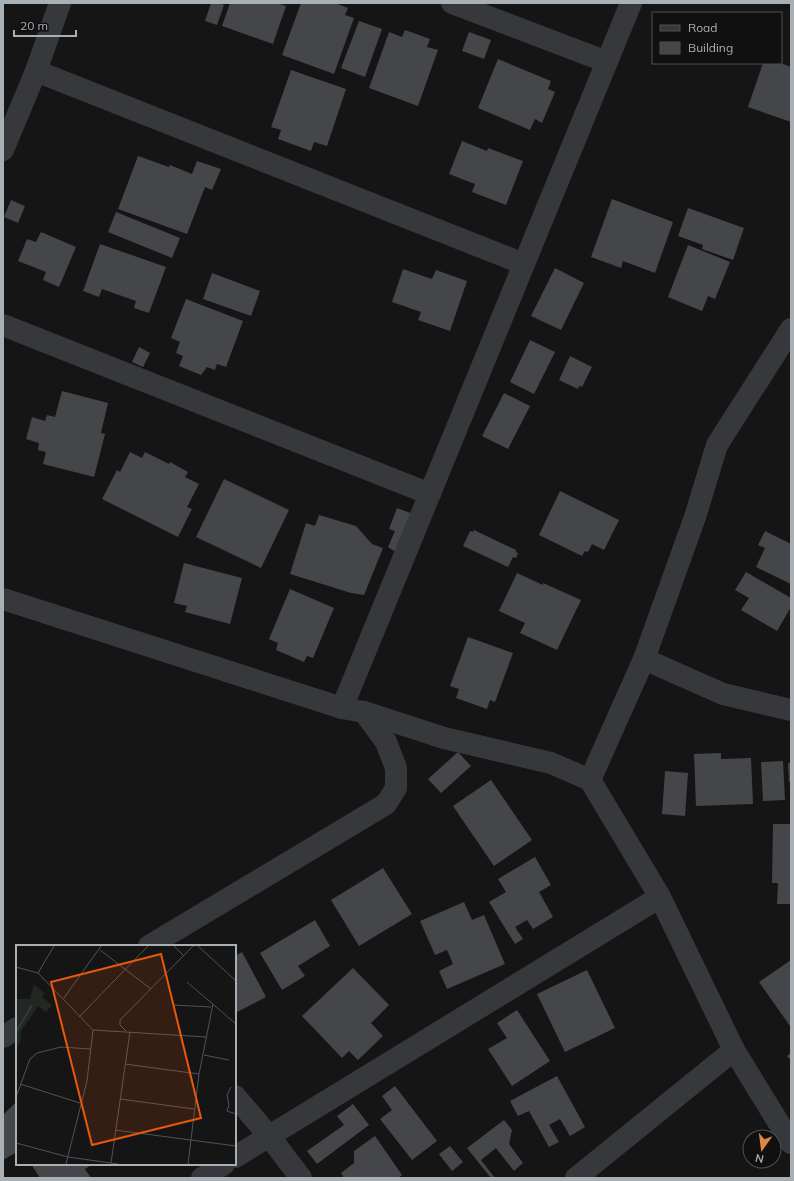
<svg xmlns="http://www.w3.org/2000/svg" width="794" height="1181" font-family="Mulish,sans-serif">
<rect width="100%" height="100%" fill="#151516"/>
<g fill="#444649">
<polygon points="211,3 219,3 224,5 217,25 205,21"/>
<polygon points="230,3 277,3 286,6 273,44 222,26"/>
<polygon points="301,3 335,3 348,8 345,15 354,18 334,74 282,55"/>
<polygon points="359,21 382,29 365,77 341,68"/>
<polygon points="405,30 430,39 427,47 438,50 418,106 369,88 389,32 402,37"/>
<polygon points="469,32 491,40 484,59 462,51"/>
<polygon points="498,59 551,81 548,89 555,92 542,123 535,119 530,130 478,108"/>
<polygon points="763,63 780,63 791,67 791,122 748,107"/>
<polygon points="291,70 346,89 327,146 314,142 311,151 278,139 281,130 271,127"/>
<polygon points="462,141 487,151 488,148 523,161 506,205 472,192 475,184 449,174"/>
<polygon points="138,156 169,167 170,165 192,174 197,161 221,169 212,190 205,187 187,234 118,209"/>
<polygon points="612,199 673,222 655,273 623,261 621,268 591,257"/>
<polygon points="11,200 25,206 18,223 4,217"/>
<polygon points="688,208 744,228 733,260 702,249 703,245 678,236"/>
<polygon points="116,212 180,238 172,258 108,232"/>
<polygon points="41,232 76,247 59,287 43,280 46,272 18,261 27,239 36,242"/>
<polygon points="100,244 166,267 149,313 134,308 136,301 102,289 99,297 83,291"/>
<polygon points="688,245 730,262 715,299 708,296 702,311 668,297"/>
<polygon points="555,268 584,283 561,330 531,316"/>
<polygon points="403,269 432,279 436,270 467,281 450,331 418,320 421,312 392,302"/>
<polygon points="212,273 260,291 251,316 203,299"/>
<polygon points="186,299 243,321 226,367 217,364 215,370 207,367 201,375 179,366 183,356 176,353 180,342 171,338"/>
<polygon points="530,340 555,352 534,394 510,382"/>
<polygon points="139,347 150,353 143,367 132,362"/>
<polygon points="570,356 592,367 582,387 579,386 578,389 559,380"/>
<polygon points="62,391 108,403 101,433 105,434 94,477 43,464 46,452 38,450 39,443 26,439 32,417 45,421 47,415 55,417"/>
<polygon points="504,393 530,406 508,449 482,436"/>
<polygon points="130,452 142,458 145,452 169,464 170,462 188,472 185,477 199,484 187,507 192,509 178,537 102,499 117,470 120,472"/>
<polygon points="224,479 289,510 261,568 196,537"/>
<polygon points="560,491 619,520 604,550 592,544 588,552 585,551 582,556 539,535"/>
<polygon points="397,508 413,514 397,553 388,547 395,531 389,529"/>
<polygon points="319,515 356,526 372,544 383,548 364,595 351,593 290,574 306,523 315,526"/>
<polygon points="474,530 516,550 516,552 518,553 516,558 513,557 508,567 463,546 470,531 473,532"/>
<polygon points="765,531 791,544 791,584 756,567 765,548 758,545"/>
<polygon points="184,563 242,578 230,624 185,612 187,606 174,603"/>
<polygon points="746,572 791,598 791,607 777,631 741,610 749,598 735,590"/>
<polygon points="517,573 543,585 543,583 581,600 557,650 520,633 525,623 499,611"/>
<polygon points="290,589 334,608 313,658 307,656 304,662 276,650 278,643 269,639"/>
<polygon points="468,637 513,653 495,702 490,700 487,709 456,698 459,689 450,686"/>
<polygon points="458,752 471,766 441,793 428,779"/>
<polygon points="721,753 721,759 751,758 753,804 696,806 694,754"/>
<polygon points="783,761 785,800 763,801 761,762"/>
<polygon points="788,763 791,763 791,782 789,782"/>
<polygon points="665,771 688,773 685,816 662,814"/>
<polygon points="491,780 532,840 494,866 453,806"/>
<polygon points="773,824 791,824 791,904 777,904 778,883 772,883"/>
<polygon points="535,857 551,885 539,892 553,917 533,929 527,920 515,927 523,939 515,944 489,902 506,892 498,879"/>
<polygon points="383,868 412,914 359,946 331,900"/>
<polygon points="464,902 472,920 484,915 505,964 447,989 439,971 453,964 447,950 435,955 420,921"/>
<polygon points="315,920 330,946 298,966 305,976 282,990 260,953"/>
<polygon points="242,952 266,997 235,1013 235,956"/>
<polygon points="791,960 791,1025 790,1026 759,982"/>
<polygon points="353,968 389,1005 371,1023 383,1036 358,1060 349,1051 342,1058 302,1016"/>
<polygon points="587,970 615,1028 565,1052 537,994"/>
<polygon points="517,1010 550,1061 512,1086 488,1049 507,1038 497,1023"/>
<polygon points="791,1053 791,1061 787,1056"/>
<polygon points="557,1076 585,1127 570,1136 560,1119 549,1125 559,1142 549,1147 529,1111 518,1116 510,1101"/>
<polygon points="395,1086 437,1141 412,1160 380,1119 392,1110 382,1096"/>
<polygon points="17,1101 17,1152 3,1160 3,1115"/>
<polygon points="353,1104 369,1125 317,1164 307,1151 344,1125 337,1116"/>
<polygon points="504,1120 512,1130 509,1144 523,1163 514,1171 496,1148 481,1160 495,1178 491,1178 467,1148"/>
<polygon points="375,1136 402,1175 398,1178 344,1178 341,1173 354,1163 354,1151"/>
<polygon points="450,1146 463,1162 452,1171 439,1154"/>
<polygon points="31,1164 93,1164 85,1169 91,1178 40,1178"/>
</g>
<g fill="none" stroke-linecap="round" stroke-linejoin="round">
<g stroke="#36383b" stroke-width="22">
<polyline points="452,3 607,62"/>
<polyline points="36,71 524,264"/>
<polyline points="3,150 36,71 60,3"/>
<polyline points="3,325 430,494"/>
<polyline points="3,599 342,708 364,712 444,738 551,763 590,780 660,897 734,1050 791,1143"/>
<polyline points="644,659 723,694 791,710"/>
<polyline points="342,708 631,3"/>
<polyline points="590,780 644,659 695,517 717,445 791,329"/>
<polyline points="149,946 386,804 396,788 396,768 386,742 364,712"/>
<polyline points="3,1037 17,1028"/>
<polyline points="235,1096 269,1136 301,1178"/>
<polyline points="235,1157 660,897"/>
<polyline points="202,1178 224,1164"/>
<polyline points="576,1178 734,1050"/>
</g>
</g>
<g transform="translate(16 945)">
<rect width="220" height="220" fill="#151516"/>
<path d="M 18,39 L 28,48 L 26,52 L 36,60 L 30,67 L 22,61 L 5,86 L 4,97 L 0,104 L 0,54 L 14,54 Z" fill="#222821"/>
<path fill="none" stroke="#2f3a3e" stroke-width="2" d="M 0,87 L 16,60"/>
<path fill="none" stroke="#505356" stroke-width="1" d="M 158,1 L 168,11M 182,1 L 220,36M 84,5 L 135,44M 0,22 L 22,28 L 77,85 L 190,92M 22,28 L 38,1M 171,37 L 220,79M 48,53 L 85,1M 157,60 L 195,62M 63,72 L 132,1M 110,86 L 104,80 L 104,75 L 177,1M 188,110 L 213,115M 109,119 L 183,129M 4,139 L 64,158M 215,142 L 211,150 L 213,160 L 211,166 L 220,169M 0,152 L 14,114 L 21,108 L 45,102 L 74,104M 104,154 L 178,164M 99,185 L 220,201M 0,198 L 52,212 L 102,219M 95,218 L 114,87M 50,219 L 71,136 L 77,85M 172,219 L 183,129 L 197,59"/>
<path fill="#e8590c" fill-opacity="0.15" stroke="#e8590c" stroke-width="2" d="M 145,9 L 185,173 L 76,200 L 35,37 Z"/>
<rect width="220" height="220" fill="none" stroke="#a8afb5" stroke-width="2"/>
</g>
<rect width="794" height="1181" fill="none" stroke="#a8afb5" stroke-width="8"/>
<rect x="652" y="12" width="130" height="52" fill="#101011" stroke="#4d5053"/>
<rect x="660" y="25" width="20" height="6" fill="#36383b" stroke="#4d5053"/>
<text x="688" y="32" font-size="12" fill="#a8afb5">Road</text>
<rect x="660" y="42" width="20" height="12" fill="#444649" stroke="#4d5053"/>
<text x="688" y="52" font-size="12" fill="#a8afb5">Building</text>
<g transform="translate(762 1149) rotate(194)"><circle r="19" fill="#101011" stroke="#4d5053"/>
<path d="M0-3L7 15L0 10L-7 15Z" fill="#de8845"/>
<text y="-6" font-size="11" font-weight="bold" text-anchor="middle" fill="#a8afb5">N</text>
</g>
<path d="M14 30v6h62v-6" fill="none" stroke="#a8afb5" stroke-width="2"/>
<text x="20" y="30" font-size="12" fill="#a8afb5" stroke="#101011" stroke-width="3" paint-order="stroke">20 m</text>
</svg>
